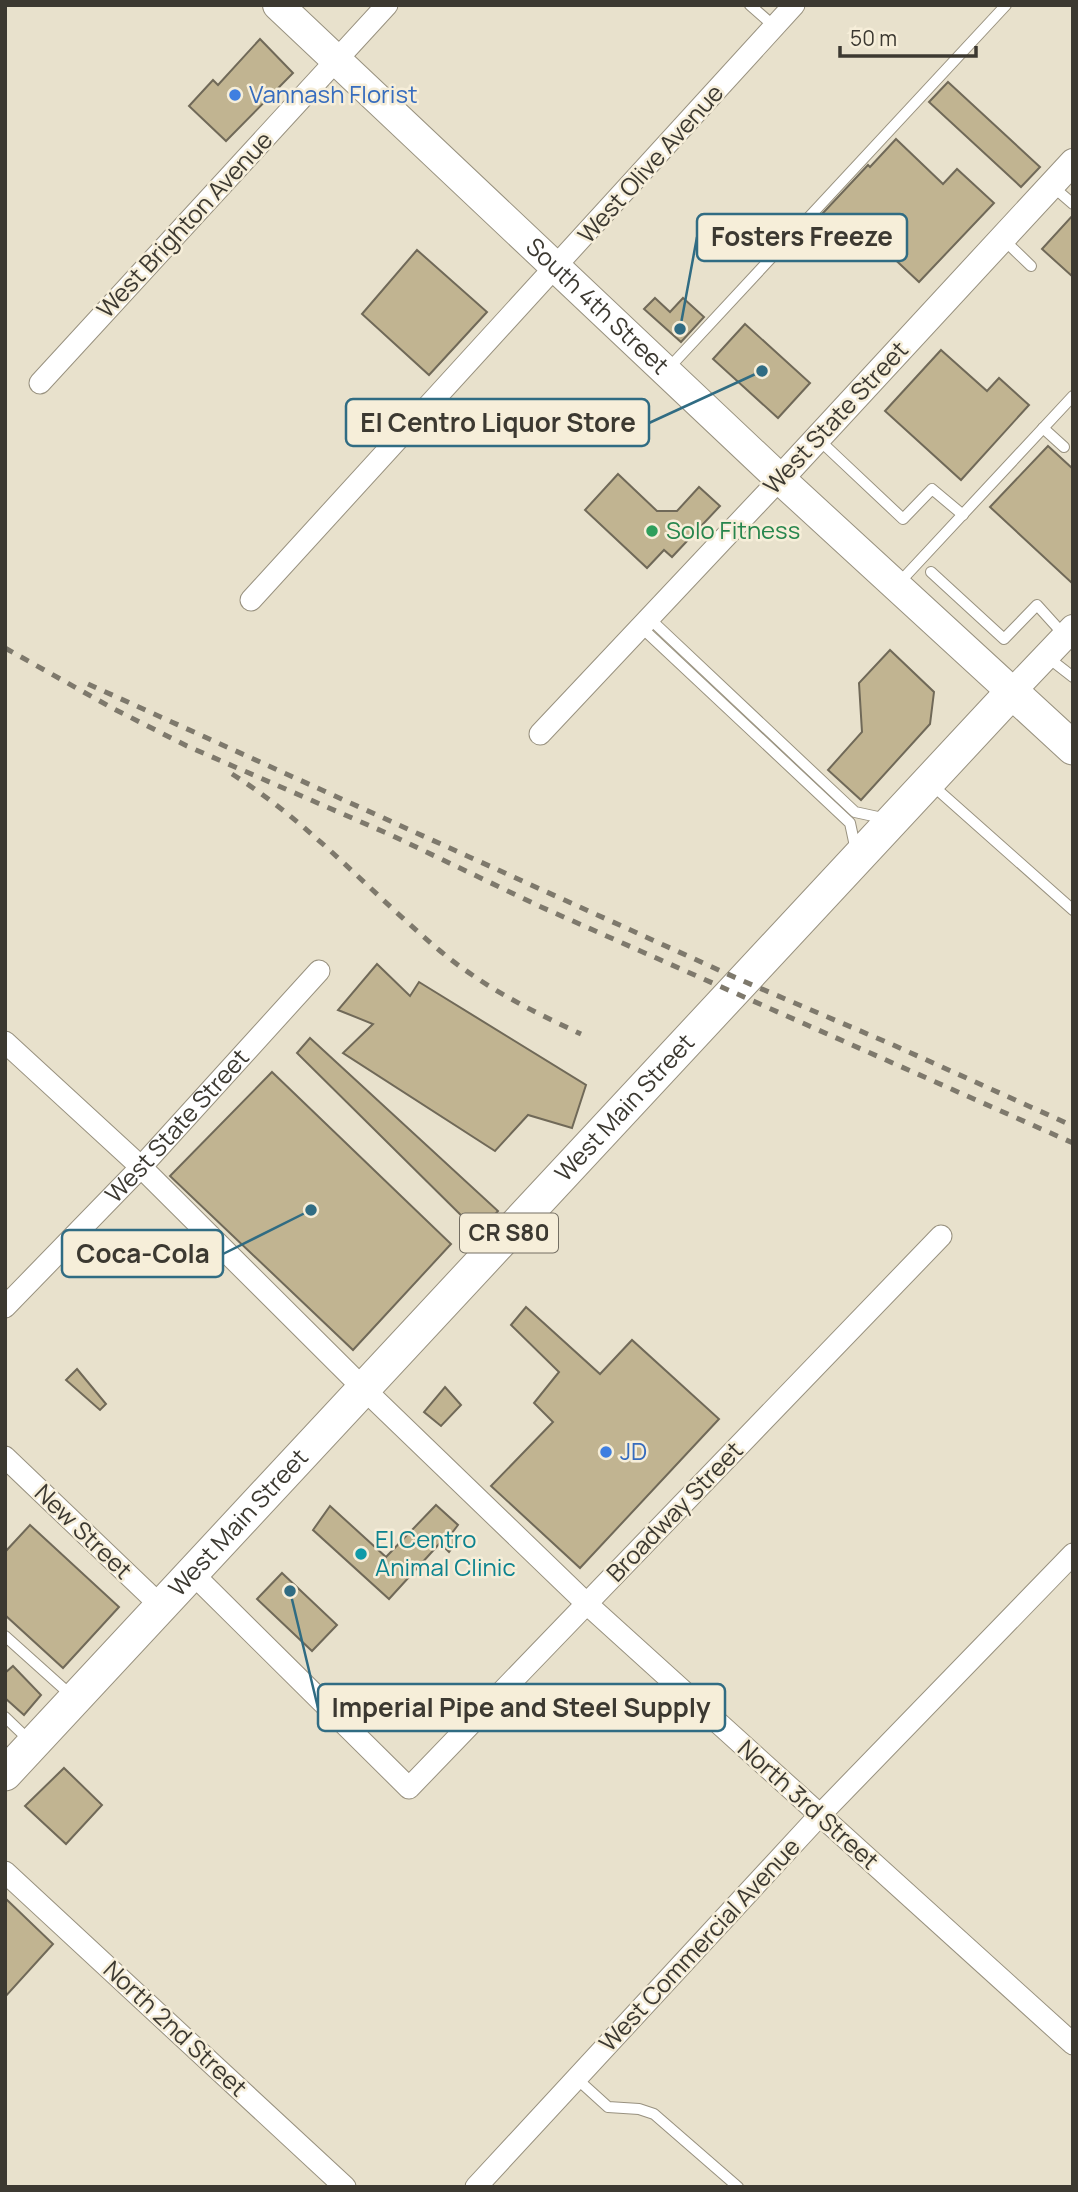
<svg xmlns="http://www.w3.org/2000/svg" width="1078" height="2192" font-family="Manrope,sans-serif">
<rect width="100%" height="100%" fill="#e8e1cc"/>
<g fill="#c1b491" stroke="#706958" stroke-width="2">
<polygon points="260,39 293,73 226,141 189,106 213,80 218,85"/>
<polygon points="948,82 1040,167 1021,187 929,102"/>
<polygon points="896,139 943,184 957,169 994,203 919,282 853,220 828,247 808,229 868,165 870,167"/>
<polygon points="1073,215 1073,277 1042,249"/>
<polygon points="417,250 487,312 429,375 362,314"/>
<polygon points="655,298 670,312 683,298 704,317 681,342 644,309"/>
<polygon points="745,324 810,383 778,418 713,359"/>
<polygon points="941,350 987,391 999,378 1029,405 961,480 885,411"/>
<polygon points="1048,446 1073,469 1073,584 990,507"/>
<polygon points="618,474 657,511 677,511 699,487 720,506 672,557 664,550 647,568 585,510"/>
<polygon points="890,650 934,692 930,724 861,800 828,770 862,732 859,683"/>
<polygon points="377,964 410,996 419,982 586,1085 572,1128 528,1115 495,1151 343,1053 373,1024 338,1010"/>
<polygon points="310,1038 498,1211 479,1233 297,1053"/>
<polygon points="272,1072 451,1244 353,1350 170,1176"/>
<polygon points="526,1307 600,1374 632,1340 719,1419 580,1568 491,1486 553,1422 534,1403 559,1372 511,1325"/>
<polygon points="77,1369 106,1404 100,1410 66,1380"/>
<polygon points="445,1387 461,1405 441,1426 424,1412"/>
<polygon points="436,1505 458,1525 452,1533 458,1540 449,1552 440,1543 389,1599 313,1530 330,1506 386,1557"/>
<polygon points="30,1525 119,1607 63,1668 5,1615 5,1552"/>
<polygon points="282,1573 337,1625 312,1651 257,1599"/>
<polygon points="13,1666 41,1695 24,1715 5,1698 5,1673"/>
<polygon points="64,1768 102,1805 66,1844 25,1806"/>
<polygon points="5,1898 53,1944 5,1997"/>
</g>
<g fill="none" stroke-linecap="round" stroke-linejoin="round">
<g stroke="#98917f" stroke-width="12">
<g id="service">
<polyline points="750,5 775,27"/>
<polyline points="1051,185 1073,204"/>
<polyline points="1003,239 1031,266"/>
<polyline points="667,370 1006,5"/>
<polyline points="1043,428 1064,447"/>
<polyline points="817,438 903,519 932,489 963,515"/>
<polyline points="931,572 1004,639 1037,605 1065,636"/>
<polyline points="898,584 1073,396"/>
<polyline points="649,618 855,812 887,819"/>
<polyline points="641,627 850,823 856,851"/>
<polyline points="1046,656 1073,677"/>
<polyline points="931,784 1073,910"/>
<polyline points="5,1636 73,1697"/>
<polyline points="5,1717 31,1742"/>
<polyline points="576,2078 608,2107 639,2109 654,2114 738,2187"/>
</g>
</g>
<g stroke="#98917f" stroke-width="23">
<g id="minor">
<polyline points="40,383 387,5"/>
<polyline points="251,600 794,5"/>
<polyline points="540,734 780,479"/>
<polyline points="5,1042 141,1167 364,1389 587,1604 1073,2044"/>
<path id="s1" d="M 5,1307 L 141,1167 L 319,971"/>
<polyline points="5,1457 161,1606"/>
<polyline points="192,1573 409,1788 941,1236"/>
<polyline points="5,1872 345,2187"/>
<polyline points="476,2187 819,1816 1073,1554"/>
</g>
</g>
<g stroke="#98917f" stroke-width="28">
<g id="tertiary">
<polyline points="780,479 1073,162"/>
<polyline points="1012,692 1073,628"/>
</g>
</g>
<g stroke="#98917f" stroke-width="32">
<g id="secondary">
<path id="s2" d="M 278,5 L 780,479 L 1012,692"/>
</g>
</g>
<g stroke="#98917f" stroke-width="35">
<g id="primary">
<path id="s3" d="M 5,1774 L 1012,692 L 1073,748"/>
</g>
</g>
<use href="#service" stroke="#fff" stroke-width="10"/>
<use href="#minor" stroke="#fff" stroke-width="21"/>
<use href="#tertiary" stroke="#fff" stroke-width="26"/>
<use href="#secondary" stroke="#fff" stroke-width="30"/>
<use href="#primary" stroke="#fff" stroke-width="33"/>
<g stroke="#7e796c" stroke-width="5" stroke-dasharray="9 9" stroke-linecap="butt">
<polyline points="5,648 114,709 187,746 391,835 539,906 1073,1143"/>
<polyline points="88,684 743,981 891,1044 1073,1126"/>
<path d="M 232,774 C 309,822 370,892 439,950 C 482,986 531,1011 581,1034"/>
</g>
</g>
<g fill="#3f7fe0" stroke="#f6eed9" stroke-width="2.5">
<circle cx="235" cy="95" r="7"/>
<circle cx="606" cy="1452" r="7"/>
</g>
<circle fill="#2e9e5b" stroke="#f6eed9" stroke-width="2.5" cx="652" cy="531" r="7"/>
<circle fill="#0f9aa8" stroke="#f6eed9" stroke-width="2.5" cx="361" cy="1554" r="7"/>
<g text-anchor="middle" stroke-width="5" stroke-linejoin="round" paint-order="stroke">
<rect fill="#f6eed9" stroke="#746f63" stroke-width="2" x="460" y="1213.5" width="98" height="39" rx="5"/>
<g font-size="23" font-weight="bold" fill="#3c3931">
<text x="509" y="1241">CR S80</text>
</g>
<g font-size="24" fill="#366cbe" stroke="#f6eed9" text-anchor="start">
<text x="249" y="103">Vannash Florist</text>
<text x="620" y="1460">JD</text>
</g>
<g font-size="24" fill="#3c3931" stroke="#f6eed9">
<text transform="translate(651 164) rotate(-48)" y="8">West Olive Avenue</text>
<text transform="translate(185 225) rotate(-47)" y="8">West Brighton Avenue</text>
<text dy="8" stroke="none"><textPath href="#s2" startOffset="439">South 4th Street</textPath></text>
<text transform="translate(836 418) rotate(-47)" y="8">West State Street</text>
<text dy="8" stroke="none"><textPath href="#s3" startOffset="910">West Main Street</textPath></text>
<text dy="8" stroke="none"><textPath href="#s1" startOffset="250">West State Street</textPath></text>
<text transform="translate(675 1512) rotate(-46)" y="8">Broadway Street</text>
<text dy="8" stroke="none"><textPath href="#s3" startOffset="343">West Main Street</textPath></text>
<text transform="translate(83 1532) rotate(44)" y="8">New Street</text>
<text transform="translate(808 1805) rotate(42)" y="8">North 3rd Street</text>
<text transform="translate(700 1945) rotate(-47)" y="8">West Commercial Avenue</text>
<text transform="translate(175 2029) rotate(43)" y="8">North 2nd Street</text>
</g>
<g font-size="24" fill="#27864d" stroke="#f6eed9" text-anchor="start">
<text x="666" y="539">Solo Fitness</text>
</g>
<g font-size="24" fill="#0d838f" stroke="#f6eed9" text-anchor="start">
<text x="375" y="1548">El Centro<tspan x="375" dy="28">Animal Clinic</tspan></text>
</g>
</g>
<path fill="none" stroke="#306c83" stroke-width="2.5" d="M680 329L697 237M762 371L649 423M311 1210L223 1254M290 1591L318 1708"/>
<g fill="#306c83" stroke="#f6eed9" stroke-width="2.5">
<circle cx="680" cy="329" r="7"/>
<circle cx="762" cy="371" r="7"/>
<circle cx="311" cy="1210" r="7"/>
<circle cx="290" cy="1591" r="7"/>
</g>
<g fill="#f6eed9" stroke="#306c83" stroke-width="2.5">
<rect x="697" y="214" width="210" height="47" rx="7"/>
<rect x="346" y="399" width="303" height="47" rx="7"/>
<rect x="62" y="1230" width="161" height="47" rx="7"/>
<rect x="318" y="1684" width="407" height="47" rx="7"/>
</g>
<g font-size="26" text-anchor="middle" font-weight="bold" fill="#3c3931">
<text x="802" y="246">Fosters Freeze</text>
<text x="498" y="432">El Centro Liquor Store</text>
<text x="143" y="1263">Coca-Cola</text>
<text x="521" y="1717">Imperial Pipe and Steel Supply</text>
</g>
<rect width="1078" height="2192" fill="none" stroke="#3c3931" stroke-width="14"/>
<path d="M840 46v10h136v-10" fill="none" stroke="#3c3931" stroke-width="3.5"/>
<text x="850" y="46" font-size="21" fill="#3c3931" stroke="#f6eed9" stroke-width="5" paint-order="stroke">50 m</text>
</svg>
